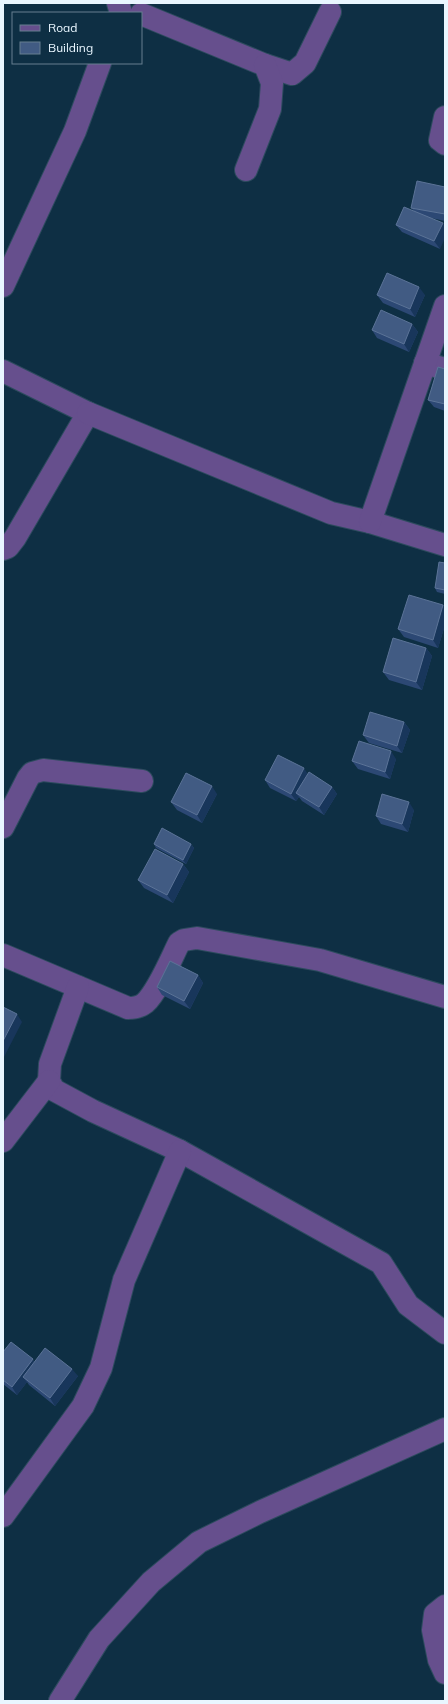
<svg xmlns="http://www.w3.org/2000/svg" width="448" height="1704" font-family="Mulish,sans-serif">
<rect width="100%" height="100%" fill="#0e2f44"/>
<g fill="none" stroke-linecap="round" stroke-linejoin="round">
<g stroke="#2d4b5e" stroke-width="24">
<g id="minor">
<polyline points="118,3 121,13"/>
<polyline points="141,14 265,65 292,74 305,63 330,12"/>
<polyline points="445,117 440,140 445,144"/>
<polyline points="246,170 270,109 272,83 265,65"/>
<polyline points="3,286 75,131 100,63"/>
<polyline points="425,363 445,369"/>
<polyline points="3,371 88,413 15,538 8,547 3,549"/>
<polyline points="88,413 331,513 370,522 445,545"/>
<polyline points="370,522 445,306"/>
<polyline points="3,827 28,778 32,773 43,770 142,781"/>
<path d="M 3,955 L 128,1008 C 135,1008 140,1007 145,1003 C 158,991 171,959 179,943 L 184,940 L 197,938 L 320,960 L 445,997"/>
<polyline points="78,987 50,1064 49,1081 54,1090 93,1111 180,1151 381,1263 408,1305 445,1333"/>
<polyline points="3,1141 49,1081"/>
<polyline points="3,1516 83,1406 101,1368 124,1280 180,1151"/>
<polyline points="445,1606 435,1614 433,1630 439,1660 445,1673"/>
<polyline points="60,1701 99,1639 151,1582 199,1542 260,1512 445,1429"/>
</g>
</g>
<use href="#minor" stroke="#664f8d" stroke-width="22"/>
</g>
<g fill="#2c4874">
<polygon points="445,187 445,221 431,218 440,249 402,232 396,225 414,211 411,208"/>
<polygon points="377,295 425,295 415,317 383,303"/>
<polygon points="412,324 418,332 409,352 377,338 372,330"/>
<polygon points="445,369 445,411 434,407 428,400"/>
<polygon points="445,563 445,594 437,592 435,588"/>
<polygon points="443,605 445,608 445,625 438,648 404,637 398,629"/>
<polygon points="426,648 432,656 422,690 389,680 383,672"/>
<polygon points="404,722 410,730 402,753 369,743 363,735"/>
<polygon points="396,759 390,779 358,769 352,761"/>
<polygon points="308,774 332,787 337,794 324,815 302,801 299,797 296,801 270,788 265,780"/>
<polygon points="217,794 202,823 177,810 171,802"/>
<polygon points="414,810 408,832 381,824 376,816"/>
<polygon points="154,844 191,844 194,848 186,864 156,848"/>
<polygon points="183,864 189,872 173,903 144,888 138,880"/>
<polygon points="198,975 203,983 190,1009 162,995 157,987"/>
<polygon points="3,1352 35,1362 78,1376 55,1406 29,1385 27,1382 17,1395 3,1384"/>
</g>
<g fill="#18365b">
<polygon points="443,223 445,227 445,238 440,249 434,241"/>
<polygon points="419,287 425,295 415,317 410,309"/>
<polygon points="412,324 418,332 409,352 404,344"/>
<polygon points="443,605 445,608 445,625 438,648 433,640"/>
<polygon points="426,648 432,656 422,690 416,682"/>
<polygon points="404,722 410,730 402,753 397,746"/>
<polygon points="391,751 396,759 390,779 385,772"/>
<polygon points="304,768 309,776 296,793 299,797 296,801 291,794"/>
<polygon points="212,786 217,794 202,823 197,815"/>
<polygon points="332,787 337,794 324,815 319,807"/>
<polygon points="409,802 414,810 408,832 402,824"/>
<polygon points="191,844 194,848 186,864 183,860"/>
<polygon points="183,864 189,872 173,903 167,895"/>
<polygon points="198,975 203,983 190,1009 184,1001"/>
<polygon points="17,1014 22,1022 3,1059 3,1041"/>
<polygon points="33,1359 38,1367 23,1377 27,1382 17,1395 12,1387"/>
<polygon points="72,1369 78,1376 55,1406 50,1398"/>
</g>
<g fill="#415b83" stroke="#5b7397">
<polygon points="417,181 445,187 445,214 411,208"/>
<polygon points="404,207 443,223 434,241 396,225"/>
<polygon points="387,273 419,287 410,309 377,295"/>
<polygon points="381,310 412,324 404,344 372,330"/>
<polygon points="438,367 445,369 445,404 428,400"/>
<polygon points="439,562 445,563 445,590 435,588"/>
<polygon points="409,595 443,605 433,640 398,629"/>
<polygon points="393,638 426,648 416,682 383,672"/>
<polygon points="370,712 404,722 397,746 363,735"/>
<polygon points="359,741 391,751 385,772 352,761"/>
<polygon points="278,755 304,768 291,794 265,780"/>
<polygon points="309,772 332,787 319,807 296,793"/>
<polygon points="186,773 212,786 197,815 171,802"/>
<polygon points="382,794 409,802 402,824 376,816"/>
<polygon points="162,828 191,844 183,860 154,844"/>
<polygon points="155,849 183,864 167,895 138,880"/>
<polygon points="170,961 198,975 184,1001 157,987"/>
<polygon points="3,1007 17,1014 3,1041"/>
<polygon points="11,1342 33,1359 12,1387 3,1380 3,1352"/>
<polygon points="45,1348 72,1369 50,1398 23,1377"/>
</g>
<rect width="448" height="1704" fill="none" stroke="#e9f6ff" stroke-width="8"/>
<rect x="12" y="12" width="130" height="52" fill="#0e2f44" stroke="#667f8f"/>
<rect x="20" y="25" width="20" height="6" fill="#664f8d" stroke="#667f8f"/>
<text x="48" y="32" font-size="12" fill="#e9f6ff">Road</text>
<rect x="20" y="42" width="20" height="12" fill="#415b83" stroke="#667f8f"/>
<text x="48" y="52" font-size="12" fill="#e9f6ff">Building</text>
</svg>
